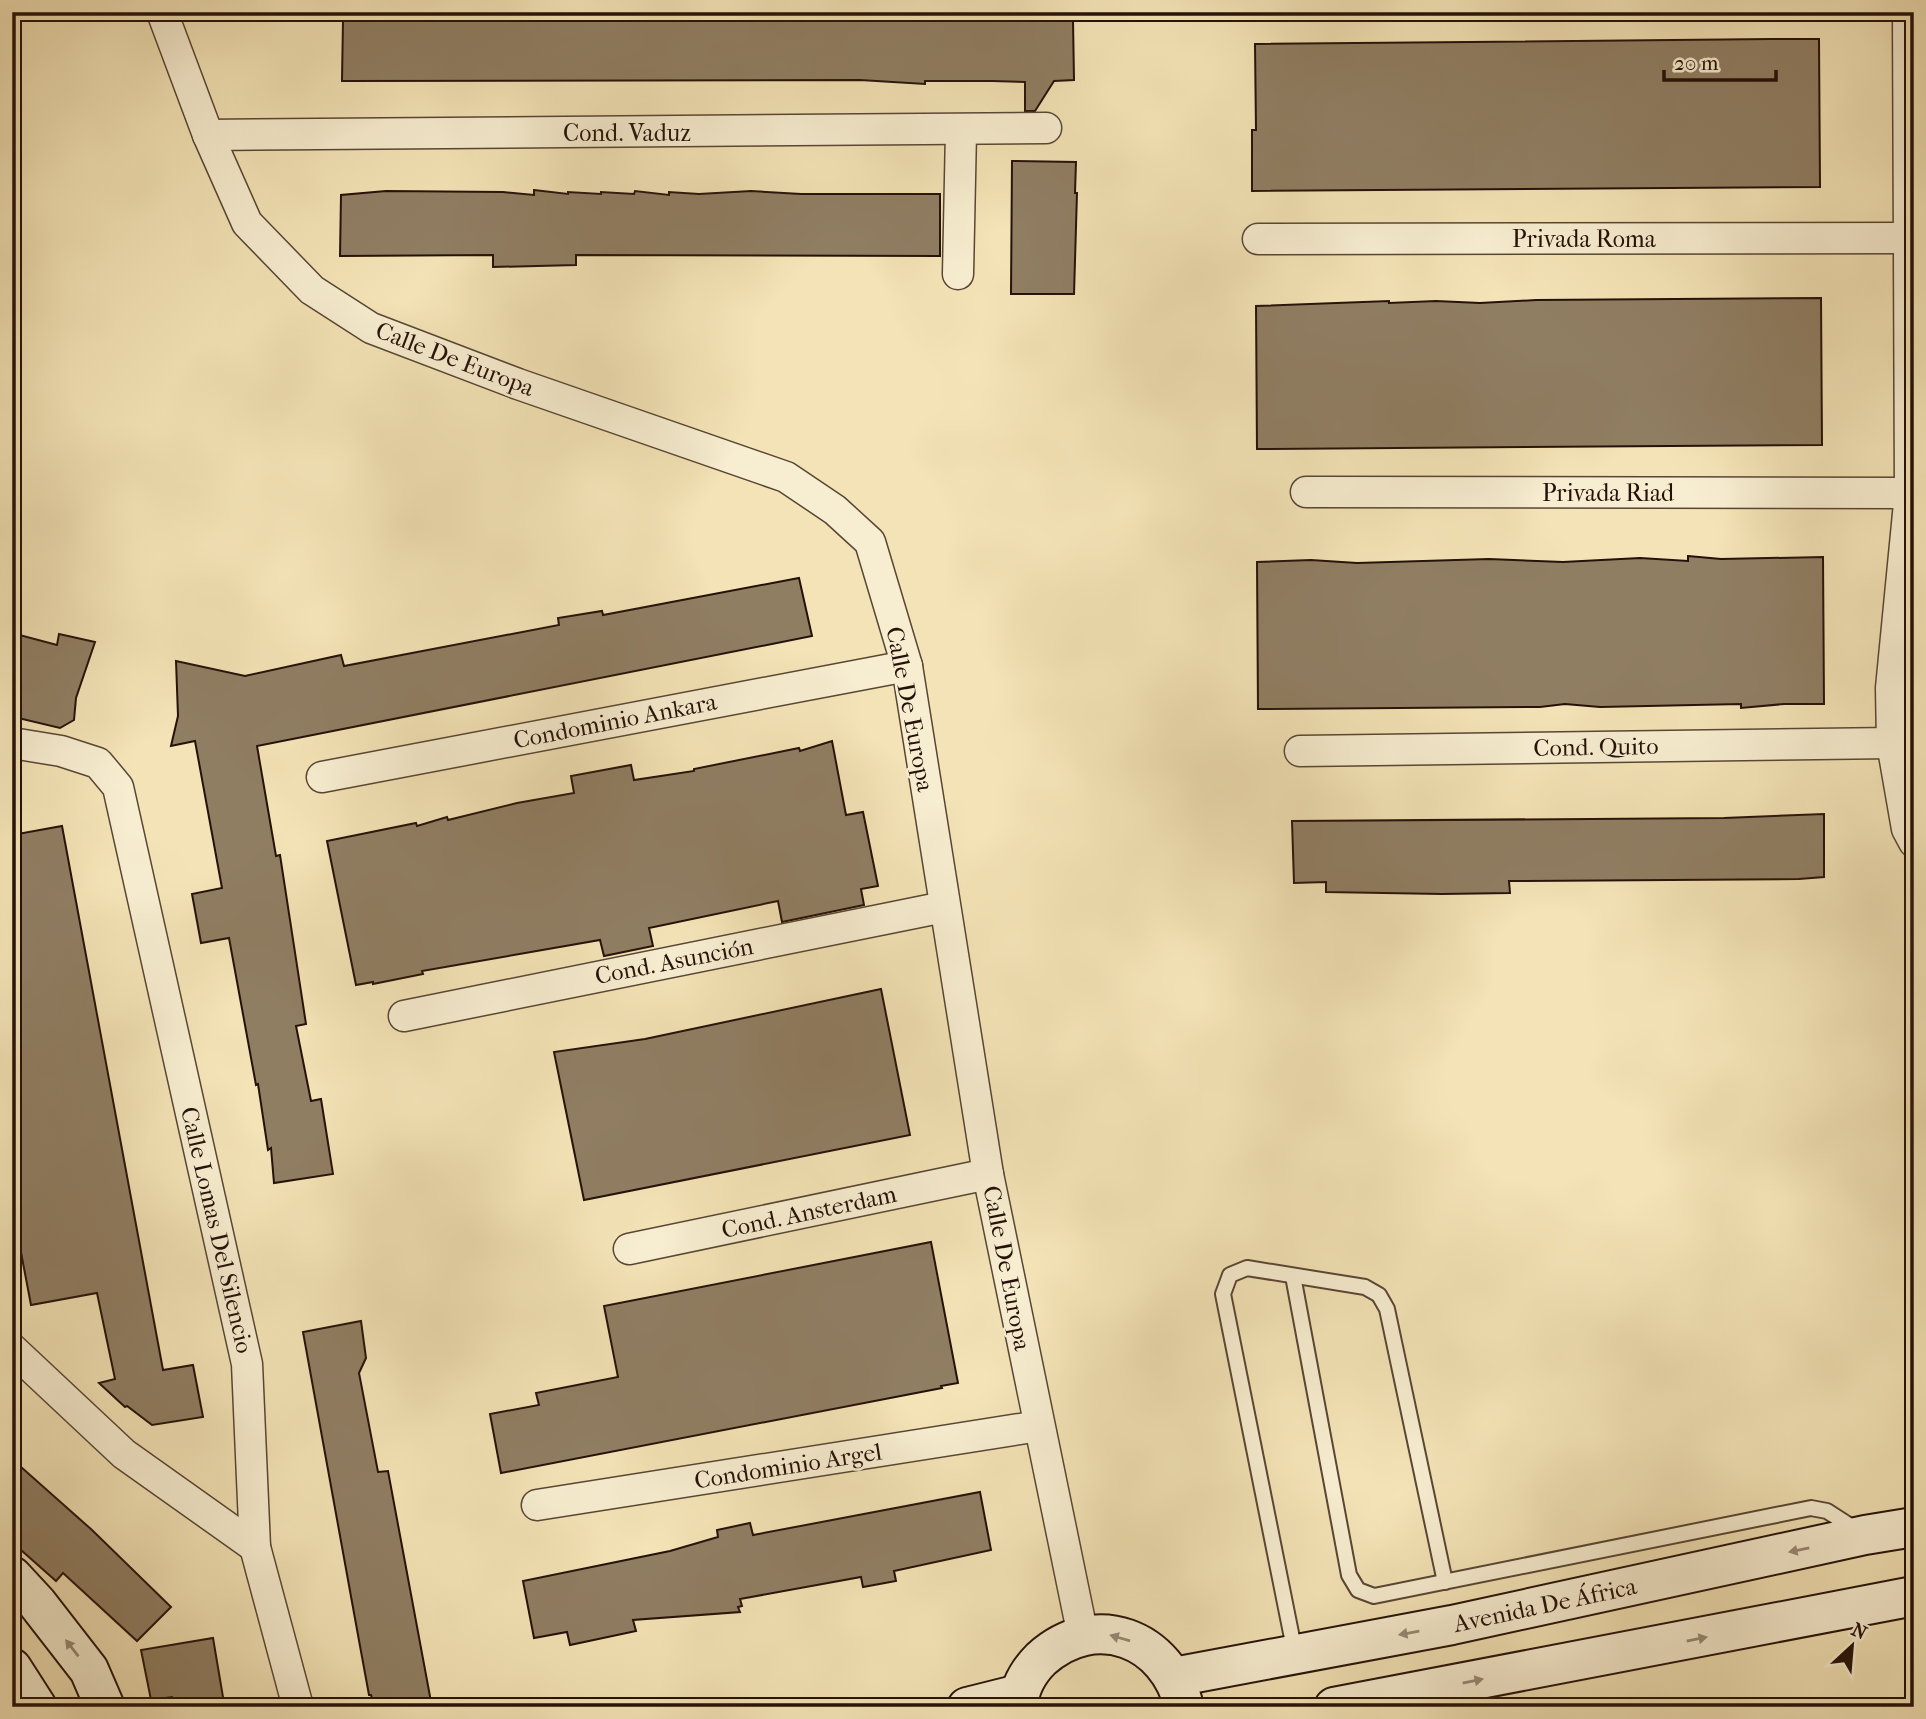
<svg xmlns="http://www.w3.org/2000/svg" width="1926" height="1719" font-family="'IM FELL French Canon',serif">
<rect width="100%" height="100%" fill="#f3e3b6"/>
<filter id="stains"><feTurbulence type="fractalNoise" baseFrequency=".00286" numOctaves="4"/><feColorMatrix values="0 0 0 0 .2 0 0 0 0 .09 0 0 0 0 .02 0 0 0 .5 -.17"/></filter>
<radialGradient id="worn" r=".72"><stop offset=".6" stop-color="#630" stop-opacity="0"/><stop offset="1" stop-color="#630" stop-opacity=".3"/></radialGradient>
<g fill="#907e63" stroke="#251109" stroke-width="2">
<polygon points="394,12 593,12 593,19 892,21 892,12 942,12 942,19 1073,20 1074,80 1054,81 1035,111 1025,111 1025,82 992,81 925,81 925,84 860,80 342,81 343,20 394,19"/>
<polygon points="1772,39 1819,39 1820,187 1252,191 1252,130 1256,130 1255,44"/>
<polygon points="1012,161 1076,162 1075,193 1077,193 1074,294 1011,294"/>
<polygon points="534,190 568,194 568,192 601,194 601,192 634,194 635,191 669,195 669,192 699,194 751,191 801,194 940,194 940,256 576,255 576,265 493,267 493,255 340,256 341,195 386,191 503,192 534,195"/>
<polygon points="1821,298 1822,445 1257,449 1256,306 1389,301 1389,303 1436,301 1480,303 1536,300"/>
<polygon points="1688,556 1721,559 1823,557 1824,704 1784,704 1741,708 1741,704 1600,707 1565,704 1540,707 1258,709 1257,562 1311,560 1357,563 1489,559 1563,562 1640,558 1688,561"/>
<polygon points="799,578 812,636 257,746 276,856 280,855 306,1024 296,1026 311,1101 321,1099 333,1174 274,1183 271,1148 268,1150 258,1084 256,1085 229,938 201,943 192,894 222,888 195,741 171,746 178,716 176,661 245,676 341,655 344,666 559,625 558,618 602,611 603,615"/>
<polygon points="12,633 57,645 59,634 95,642 76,698 74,720 60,728 14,717 21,686 12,684"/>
<polygon points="832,741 846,815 863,812 878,886 861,889 864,905 782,922 778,901 649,928 653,946 604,956 600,940 422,971 423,974 373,984 373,982 356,985 327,841 416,823 417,826 447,817 448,820 517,803 574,793 571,776 631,765 634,780 694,771 694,769 799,748 800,751"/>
<polygon points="1824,814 1824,877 1799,879 1509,881 1510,893 1442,894 1326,892 1326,882 1294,883 1292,821 1724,818"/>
<polygon points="62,826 163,1370 193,1365 203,1417 152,1425 127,1406 125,1407 99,1383 115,1379 97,1293 31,1305 12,1205 12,835"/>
<polygon points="881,989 910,1135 584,1200 554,1052 645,1039"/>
<polygon points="931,1242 958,1383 941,1386 942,1388 501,1473 490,1414 539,1405 536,1393 618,1377 604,1306"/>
<polygon points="361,1321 366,1358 359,1373 378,1472 388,1471 432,1707 374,1707 371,1695 369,1695 360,1646 303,1332"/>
<polygon points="12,1459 92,1530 171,1607 137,1641 63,1573 56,1581 12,1542"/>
<polygon points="980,1492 991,1550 894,1571 896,1581 863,1587 861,1577 740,1599 742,1606 738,1607 740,1612 633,1620 636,1631 570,1645 567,1632 534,1638 523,1581 670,1551 718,1537 717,1530 750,1523 753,1535"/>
<polygon points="213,1638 224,1703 206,1707 175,1707 172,1697 151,1700 141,1650"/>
</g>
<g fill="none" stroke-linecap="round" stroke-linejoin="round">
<g stroke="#584634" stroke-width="18">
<g id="lane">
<polyline points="1293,1276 1349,1575 1358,1590 1374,1596 1811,1508 1827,1511 1858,1531"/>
<polyline points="1295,1653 1223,1294 1230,1275 1247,1268 1365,1287 1379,1295 1387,1309 1445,1582"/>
</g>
</g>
<g stroke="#584634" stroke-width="33">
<g id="street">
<polyline points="162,12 208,135 247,223 312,290 371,328 518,384 786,477 835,510 870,542 907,666 988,1174 1083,1636"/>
<polyline points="1908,12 1910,493 1891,688 1892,743 1907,829 1914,842"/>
<polyline points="208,135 1046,128"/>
<polyline points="1258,239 1910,238"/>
<polyline points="958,274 961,131"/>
<polyline points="1306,492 1910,493"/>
<polyline points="12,743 61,751 98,763 118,787 247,1364 255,1547 298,1707"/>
<polyline points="1300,751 1892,743"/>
<polyline points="322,777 907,666"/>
<polyline points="404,1016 944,907"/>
<polyline points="629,1249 988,1174"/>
<polyline points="12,1349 124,1454 255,1547"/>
<polyline points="537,1505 1039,1426"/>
</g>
</g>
<g stroke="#251109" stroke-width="42">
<g id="secondary">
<polyline points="12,1576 37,1603 89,1670 105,1707"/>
<polyline points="12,1668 37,1707"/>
<polyline points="1174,1677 1452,1625 1865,1535 1914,1527"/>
<polyline points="967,1707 1019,1694"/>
<path d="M 1018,1707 C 1019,1689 1028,1672 1041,1659 C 1095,1610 1168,1638 1184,1707"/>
<polyline points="1334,1707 1914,1596"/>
</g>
</g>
<use href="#lane" stroke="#f7edd0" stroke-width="14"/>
<use href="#street" stroke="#f7edd0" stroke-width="30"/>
<use href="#secondary" stroke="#f7edd0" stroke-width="38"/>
</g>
<defs><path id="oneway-solid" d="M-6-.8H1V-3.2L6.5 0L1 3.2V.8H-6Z" transform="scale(1.75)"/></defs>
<g fill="#988a76">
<use href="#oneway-solid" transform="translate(1799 1550) rotate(168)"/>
<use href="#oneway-solid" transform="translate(1409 1633) rotate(170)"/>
<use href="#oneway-solid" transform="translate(1120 1638) rotate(-164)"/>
<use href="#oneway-solid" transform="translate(1697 1639) rotate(-11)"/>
<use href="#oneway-solid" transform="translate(72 1648) rotate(-128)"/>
<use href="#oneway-solid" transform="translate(1473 1681) rotate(-11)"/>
</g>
<g text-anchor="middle" stroke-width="5" stroke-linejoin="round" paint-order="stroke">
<g font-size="24" fill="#251109" stroke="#f7edd0">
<text x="627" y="141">Cond. Vaduz</text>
<text x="1584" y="247">Privada Roma</text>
<text transform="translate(455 359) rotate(21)" y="8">Calle De Europa</text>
<text x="1608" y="501">Privada Riad</text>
<text transform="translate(910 709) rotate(79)" y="8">Calle De Europa</text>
<text transform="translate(615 721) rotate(-11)" y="8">Condominio Ankara</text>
<text transform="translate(1596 747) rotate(-1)" y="8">Cond. Quito</text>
<text transform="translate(674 961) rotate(-11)" y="8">Cond. Asunción</text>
<text transform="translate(809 1212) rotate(-12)" y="8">Cond. Ansterdam</text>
<text transform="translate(217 1230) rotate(77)" y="8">Calle Lomas Del Silencio</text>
<text transform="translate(1007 1268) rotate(79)" y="8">Calle De Europa</text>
<text transform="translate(788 1466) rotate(-9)" y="8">Condominio Argel</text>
<text transform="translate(1545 1605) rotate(-12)" y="8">Avenida De África</text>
</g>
</g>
<rect width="1926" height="1719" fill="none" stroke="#f3e3b6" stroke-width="42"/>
<rect x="14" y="14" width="1898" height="1691" fill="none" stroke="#251109" stroke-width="3.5"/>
<rect x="21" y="21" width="1884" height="1677" fill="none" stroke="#251109" stroke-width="2"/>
<g transform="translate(1852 1646) rotate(26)" stroke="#f7edd0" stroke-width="5" paint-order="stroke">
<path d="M0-5L12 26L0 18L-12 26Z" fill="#251109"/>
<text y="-10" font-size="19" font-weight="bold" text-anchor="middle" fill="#251109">N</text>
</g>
<path d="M1664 70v10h112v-10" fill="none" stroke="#251109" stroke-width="3.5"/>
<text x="1674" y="70" font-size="21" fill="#251109" stroke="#f7edd0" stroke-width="5" paint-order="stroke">20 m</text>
<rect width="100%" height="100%" filter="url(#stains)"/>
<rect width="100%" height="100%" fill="url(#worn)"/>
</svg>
